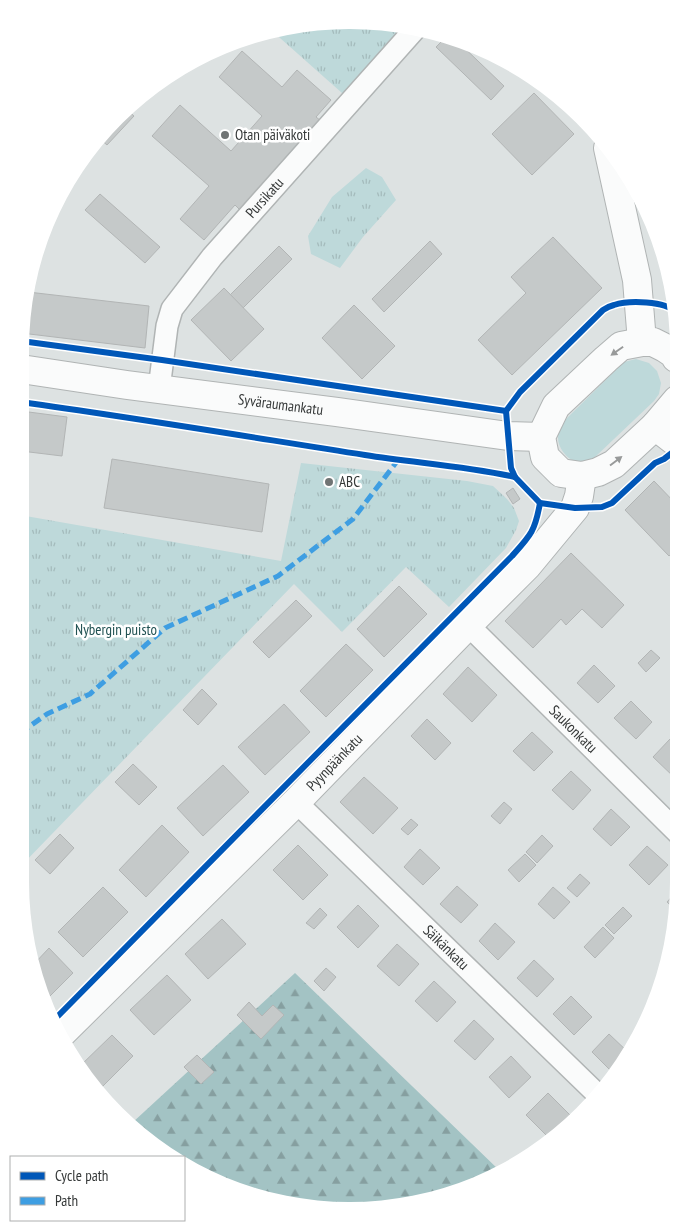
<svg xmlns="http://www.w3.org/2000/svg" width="699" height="1231" font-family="'PT Sans Narrow',sans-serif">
<defs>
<pattern id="forest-firs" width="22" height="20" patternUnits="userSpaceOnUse" patternTransform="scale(1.25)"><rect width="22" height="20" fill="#a3c3c4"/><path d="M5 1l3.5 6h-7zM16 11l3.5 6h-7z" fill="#869fa0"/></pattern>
<pattern id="park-tufts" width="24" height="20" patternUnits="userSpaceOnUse" patternTransform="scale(1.25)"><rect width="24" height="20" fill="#bed9da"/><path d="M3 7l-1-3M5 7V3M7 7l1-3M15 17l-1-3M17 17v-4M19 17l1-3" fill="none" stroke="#a4bbbc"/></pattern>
</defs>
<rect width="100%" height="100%" fill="#dde2e2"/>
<path fill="#bed9da" d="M 636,359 L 649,363 L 657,371 L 661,383 L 659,394 L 654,401 L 594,458 C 588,460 580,463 574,461 C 566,458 558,447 558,438 C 558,433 561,427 563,422 L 624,362 Z"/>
<polygon fill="url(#forest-firs)" points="295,973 500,1171 475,1186 371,1210 264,1200 184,1163 184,1157 170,1157 166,1155 132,1123"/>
<g fill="url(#park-tufts)">
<polygon points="328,21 393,23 416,28 351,101 271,30"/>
<polygon points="366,168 382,177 396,200 363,237 340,268 311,254 308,236 332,197"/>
<polygon points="301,463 467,481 493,486 507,499 514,508 519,521 516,530 506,548 449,607 406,567 342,632 294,584 20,867 20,515 281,561"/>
</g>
<g fill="#c5c9c9" stroke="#b2b5b5">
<polygon points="447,36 453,37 504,86 491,100 436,47"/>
<polygon points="242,51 282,87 297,70 331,100 316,117 321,121 241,211 235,205 204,240 180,219 209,186 152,136 180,105 231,151 262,116 219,77"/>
<polygon points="534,93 574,134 532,175 492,134"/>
<polygon points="126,109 134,116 107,145 98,137 102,132"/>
<polygon points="100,194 160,247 145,263 85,210"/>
<polygon points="553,237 602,288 512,375 478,340 526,293 511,277"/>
<polygon points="430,241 442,254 384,312 372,299"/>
<polygon points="279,246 292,259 243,308 230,295"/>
<polygon points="224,288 264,329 231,361 191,320"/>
<polygon points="28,292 149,306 145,348 21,333"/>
<polygon points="354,305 395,346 362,379 322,338"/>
<polygon points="21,411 67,417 62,456 21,451"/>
<polygon points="112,459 269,484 262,532 104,508"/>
<polygon points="654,481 677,505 677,549 669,556 625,510"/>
<polygon points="513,488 520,499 513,504 506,493"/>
<polygon points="571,553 624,605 602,628 582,609 566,625 561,619 533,648 505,621"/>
<polygon points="399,586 427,614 384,657 357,629"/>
<polygon points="296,600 312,616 269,658 253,642"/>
<polygon points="346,644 373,670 326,717 300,691"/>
<polygon points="651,650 660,658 646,672 638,663"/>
<polygon points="594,665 615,686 598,703 577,683"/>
<polygon points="468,667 497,695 472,722 443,694"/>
<polygon points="202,689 217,704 198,725 183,710"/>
<polygon points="631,701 652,722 636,739 614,718"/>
<polygon points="284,704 310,732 265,775 238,747"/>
<polygon points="427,719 451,743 435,760 411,736"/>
<polygon points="532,732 553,752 534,771 513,751"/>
<polygon points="670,739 678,747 678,775 675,778 653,757"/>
<polygon points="133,764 157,787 139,805 115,782"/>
<polygon points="223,765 249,792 203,836 177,808"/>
<polygon points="571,771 591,790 573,810 552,790"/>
<polygon points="364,777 398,808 373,834 340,802"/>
<polygon points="504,802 512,809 500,824 491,816"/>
<polygon points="611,809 630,827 611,846 593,829"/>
<polygon points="411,819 418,825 408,835 401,829"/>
<polygon points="162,825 189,852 146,897 119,870"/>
<polygon points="60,834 74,848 50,874 35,860"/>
<polygon points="542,835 553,846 537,863 526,852"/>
<polygon points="298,845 328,875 303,900 273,870"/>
<polygon points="647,846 668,865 649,885 629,865"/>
<polygon points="420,849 440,868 423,885 404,867"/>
<polygon points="525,854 536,865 519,882 508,870"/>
<polygon points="580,874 590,883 577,897 567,888"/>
<polygon points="457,886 478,905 461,923 440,904"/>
<polygon points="103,887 128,912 83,957 58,932"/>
<polygon points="553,887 570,902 554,919 538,904"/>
<polygon points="678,890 678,903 677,912 667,902"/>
<polygon points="358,905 379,926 358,948 337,927"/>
<polygon points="623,907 632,916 614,934 605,925"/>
<polygon points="320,908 327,915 314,929 306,923"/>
<polygon points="222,919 246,944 208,979 185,954"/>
<polygon points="495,923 515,942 498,960 479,941"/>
<polygon points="603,927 614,938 595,958 584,947"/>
<polygon points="397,944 419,964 399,986 377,966"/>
<polygon points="49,948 73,973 45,1001 37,987 34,964"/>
<polygon points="534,960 554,979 537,997 517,978"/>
<polygon points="326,968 336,977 324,991 314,981"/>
<polygon points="167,975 191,1000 154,1035 130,1010"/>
<polygon points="434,981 456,1002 437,1022 415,1001"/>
<polygon points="660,989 660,990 654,1004 649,1000"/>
<polygon points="571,996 592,1017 574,1035 553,1014"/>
<polygon points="249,1002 262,1016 273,1005 284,1015 261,1039 237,1015"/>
<polygon points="474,1020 494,1039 475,1060 454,1041"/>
<polygon points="609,1034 629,1053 612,1072 592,1052"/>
<polygon points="112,1035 133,1056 98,1091 88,1082 80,1066"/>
<polygon points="197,1055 214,1072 201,1084 184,1067"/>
<polygon points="511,1056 531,1077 509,1098 489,1077"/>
<polygon points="548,1093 570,1115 548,1137 526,1115"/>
<polygon points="278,1199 289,1199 289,1202 277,1201"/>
<polygon points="357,1204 377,1205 377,1209 371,1210 357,1209"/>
</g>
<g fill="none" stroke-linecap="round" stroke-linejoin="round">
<g stroke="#b0b4b4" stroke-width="24">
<g id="minor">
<path id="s1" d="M 159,389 L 167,326 L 172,309 L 212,257 L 416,28"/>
<path id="s2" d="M 468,625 L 678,833"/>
<path id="s3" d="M 296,802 L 596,1093"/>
</g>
</g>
<g stroke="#b0b4b4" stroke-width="30">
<g id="secondary">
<polyline points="608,148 637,280 642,342"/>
<polyline points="676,358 674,354 665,348 653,342 642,342 621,346 606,359 556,406 541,437 545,457 561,473 582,476 598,472 614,464 655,426 677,400"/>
<path id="s4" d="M 21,369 L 127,385 L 337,412 L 508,436 L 541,437"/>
<polyline points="655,426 677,443"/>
<path id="s5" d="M 62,1033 L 296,802 L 468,625 L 527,566 L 575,508 L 579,496 L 582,476"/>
</g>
</g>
<use href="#minor" stroke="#fafbfb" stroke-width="21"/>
<use href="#secondary" stroke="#fafbfb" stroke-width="28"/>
<polyline stroke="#3e9ee2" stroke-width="5" stroke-dasharray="10 5" stroke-linecap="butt" points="20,733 47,714 90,694 165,628 278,576 353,519 398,460"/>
<g stroke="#fff" stroke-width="9">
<g id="cycleway">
<path d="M 676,312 C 665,301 629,300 614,305 C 610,306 606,308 603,310 L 520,392 L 506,411 L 511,468 L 515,477 L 540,503 L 575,508 L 602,507 L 612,503 L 655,463 L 664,459 L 677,449"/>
<polyline points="21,341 162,360 506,411"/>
<path d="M 21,402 C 136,418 250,437 365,455 C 415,463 466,466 515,477"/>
<path d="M 55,1019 L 512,556 C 531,535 535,531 540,503"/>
</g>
</g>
<use href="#cycleway" stroke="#0057b8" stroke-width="6"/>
</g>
<defs><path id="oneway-solid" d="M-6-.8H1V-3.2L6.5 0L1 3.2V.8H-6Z" transform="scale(1.25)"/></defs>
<g fill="#989a9a">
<use href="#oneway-solid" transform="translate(617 351) rotate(145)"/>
<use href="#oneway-solid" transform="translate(616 461) rotate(-37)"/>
</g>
<g fill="#707474" stroke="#fff" stroke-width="2">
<circle cx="225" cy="135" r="5"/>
<circle cx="329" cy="482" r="5"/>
</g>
<g text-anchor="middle" stroke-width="5" stroke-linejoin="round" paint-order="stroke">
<g font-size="15" fill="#353838" stroke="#fff" text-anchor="start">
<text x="235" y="140">Otan päiväkoti</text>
<text x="339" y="487">ABC</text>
</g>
<g font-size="15" fill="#353838" stroke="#fff">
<text dy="5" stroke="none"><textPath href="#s1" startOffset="226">Pursikatu</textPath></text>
<text dy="5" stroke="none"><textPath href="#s4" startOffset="262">Syväraumankatu</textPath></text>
<text dy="5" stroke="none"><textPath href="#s2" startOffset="148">Saukonkatu</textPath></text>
<text dy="5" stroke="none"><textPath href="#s5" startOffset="384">Pyynpäänkatu</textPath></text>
<text dy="5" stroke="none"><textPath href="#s3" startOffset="209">Säikänkatu</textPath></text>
</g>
<g font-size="15" fill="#205152" stroke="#fff">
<text x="116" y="635">Nybergin puisto</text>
</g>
</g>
<path d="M0 0H699V1231H0ZM349 29H350A320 320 0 0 1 670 349V882A320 320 0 0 1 350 1202H349A320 320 0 0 1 29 882V349A320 320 0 0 1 349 29Z" fill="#fff" fill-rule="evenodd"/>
<rect x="10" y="1156" width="175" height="65" fill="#ffffff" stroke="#aeafaf"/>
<rect x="20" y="1172" width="25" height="8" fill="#0057b8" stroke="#aeafaf"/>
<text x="55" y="1181" font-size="15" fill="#353838">Cycle path</text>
<rect x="20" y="1197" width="25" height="8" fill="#3e9ee2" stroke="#aeafaf"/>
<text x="55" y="1206" font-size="15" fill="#353838">Path</text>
</svg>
